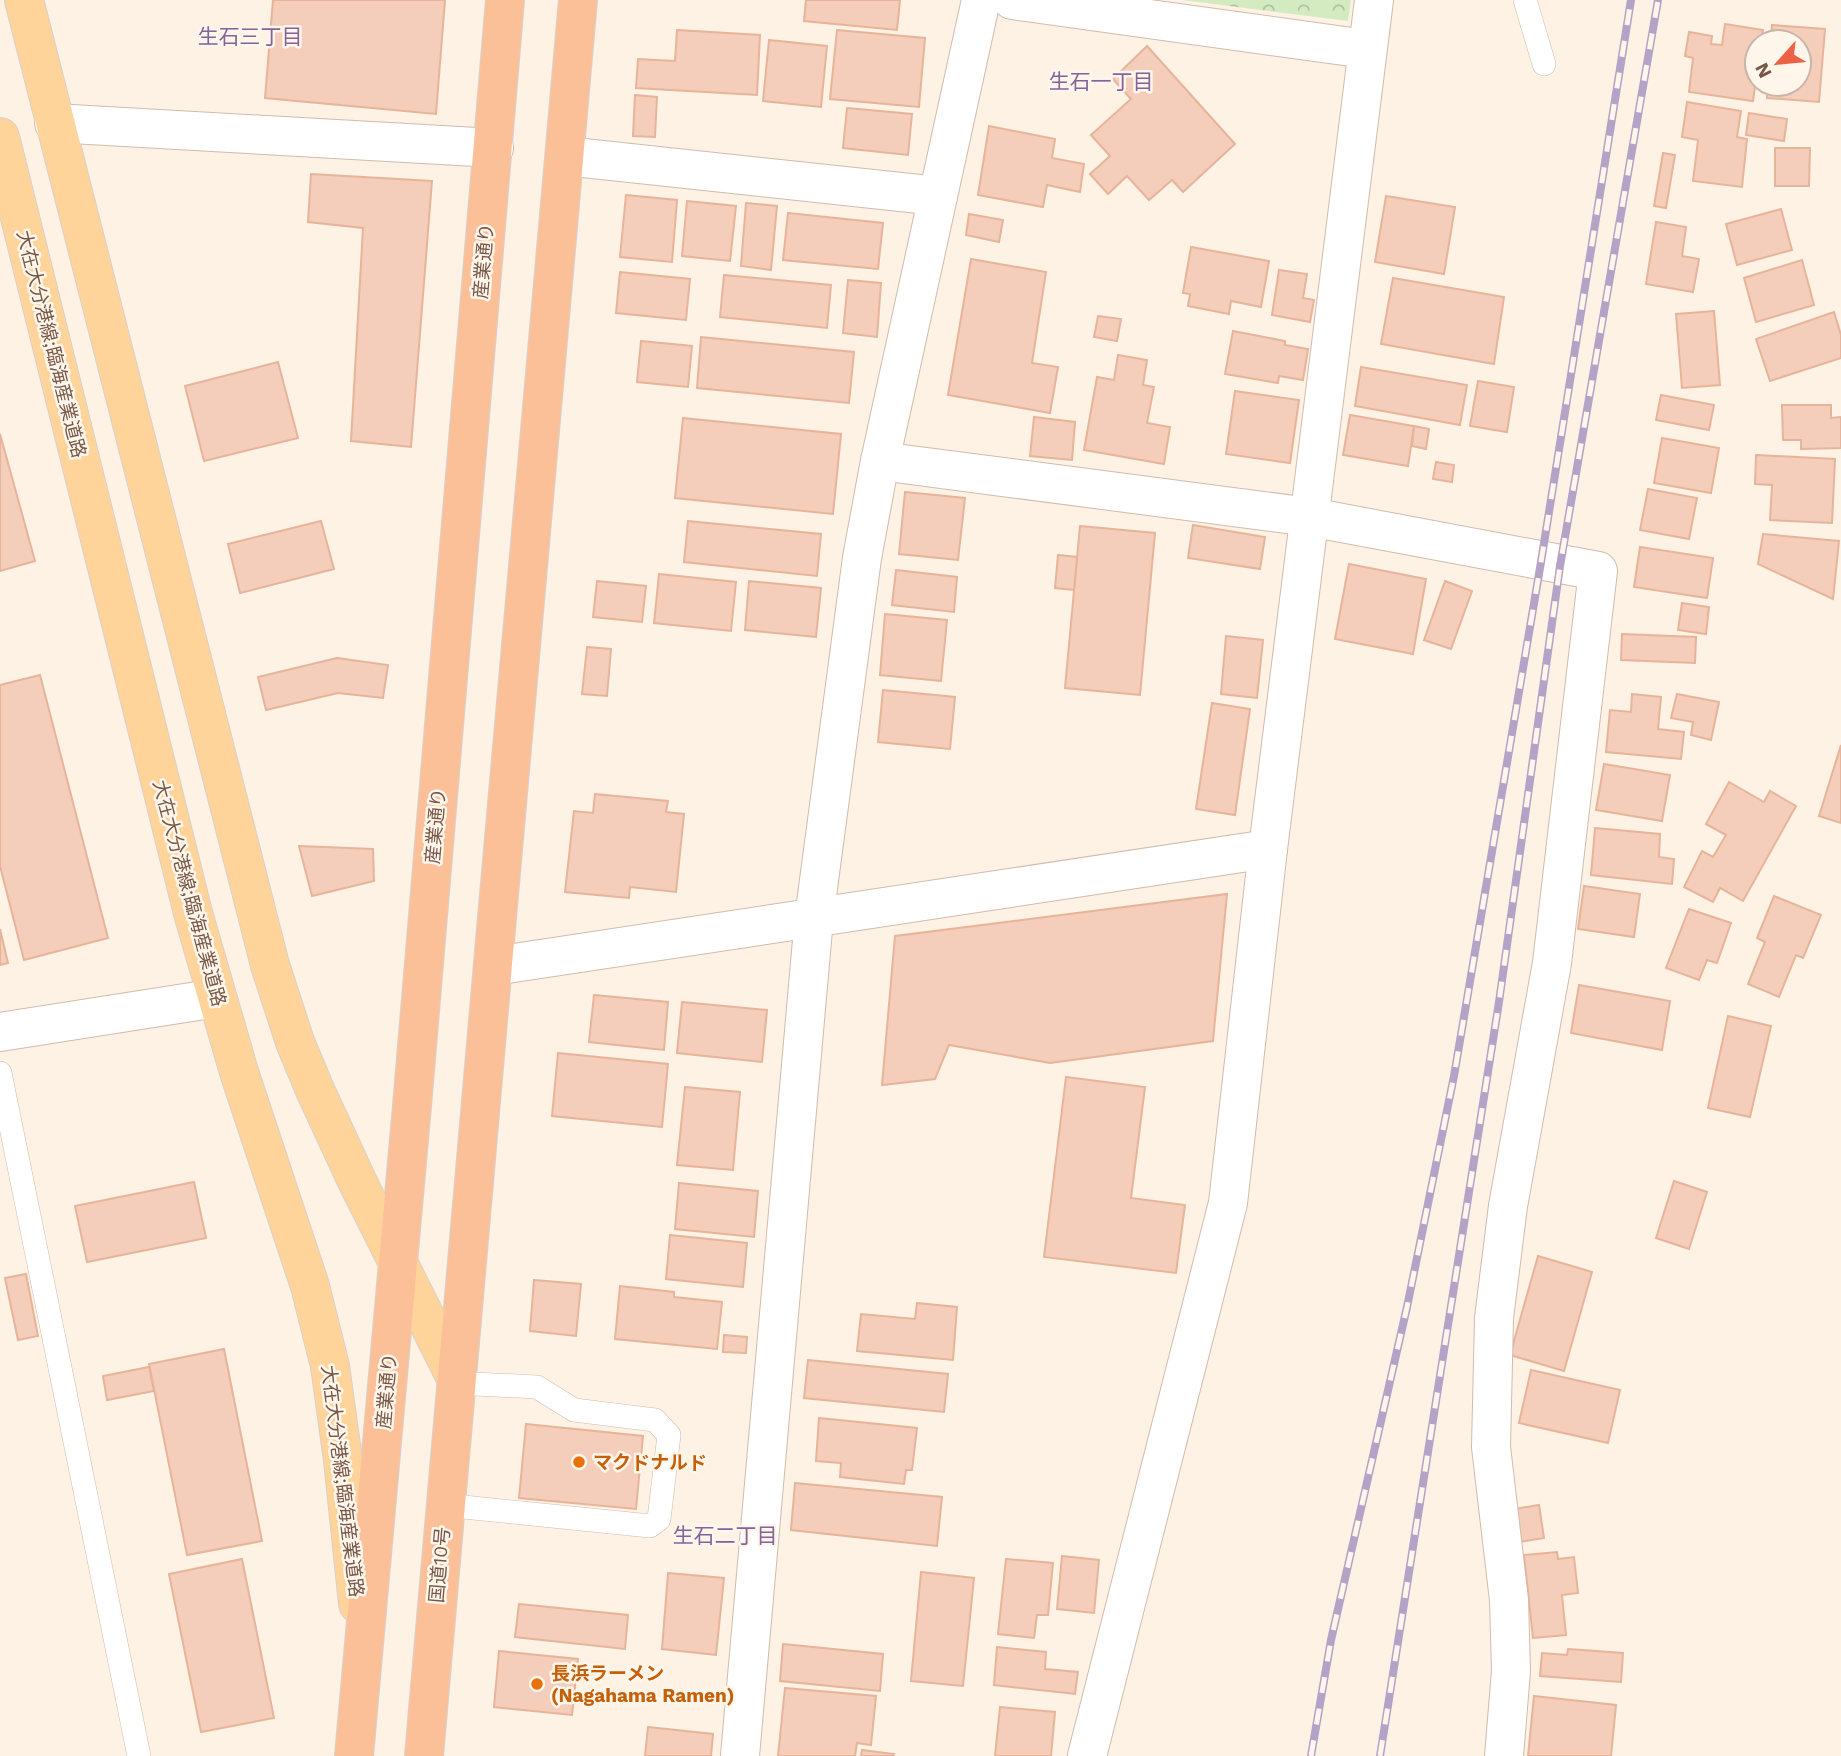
<svg xmlns="http://www.w3.org/2000/svg" width="1841" height="1756" font-family="'Work Sans','Noto Sans JP',sans-serif">
<defs>
<pattern id="park-crowns" width="20" height="18" patternUnits="userSpaceOnUse" patternTransform="scale(1.75)"><rect width="20" height="18" fill="#d4ebc2"/><path d="M2 6a3 3 0 1 1 6 0M12 15a3 3 0 1 1 6 0" fill="none" stroke="#b1c1a0"/></pattern>
</defs>
<rect width="100%" height="100%" fill="#fdf2e4"/>
<polygon fill="url(#park-crowns)" points="1182,0 1351,0 1348,21"/>
<g fill="#f4ceba" stroke="#e7b49a" stroke-width="2">
<polygon points="273,0 445,0 436,114 265,98"/>
<polygon points="806,0 900,0 897,30 804,21"/>
<polygon points="1725,24 1763,30 1761,42 1757,42 1757,71 1753,101 1689,92 1693,58 1685,56 1689,32 1712,36 1711,44 1722,45"/>
<polygon points="1772,25 1825,29 1819,102 1767,98 1768,84 1799,84 1799,42 1771,42"/>
<polygon points="677,30 760,35 757,95 636,88 638,59 675,61"/>
<polygon points="837,30 925,38 919,107 830,99"/>
<polygon points="769,40 827,46 821,107 763,101"/>
<polygon points="1147,46 1235,144 1183,192 1172,180 1149,200 1127,176 1108,194 1090,174 1110,156 1091,135 1131,99 1113,79"/>
<polygon points="635,95 657,97 655,137 633,136"/>
<polygon points="1687,102 1741,111 1737,137 1747,139 1742,187 1693,181 1698,140 1682,137"/>
<polygon points="847,108 912,114 908,155 843,148"/>
<polygon points="1749,113 1787,119 1784,141 1746,135"/>
<polygon points="989,126 1055,139 1052,158 1084,164 1080,192 1047,185 1043,207 978,195"/>
<polygon points="1775,148 1810,148 1809,186 1775,186"/>
<polygon points="1663,153 1675,155 1666,208 1654,206"/>
<polygon points="311,174 432,181 411,447 351,441 363,228 308,222"/>
<polygon points="626,195 677,200 672,262 620,257"/>
<polygon points="1386,196 1455,207 1444,274 1375,262"/>
<polygon points="687,201 736,206 730,261 682,256"/>
<polygon points="746,203 777,206 771,270 741,266"/>
<polygon points="1781,209 1792,250 1737,265 1726,224"/>
<polygon points="788,213 883,223 878,269 783,260"/>
<polygon points="969,214 1003,220 999,242 966,235"/>
<polygon points="1656,222 1686,227 1682,256 1699,259 1693,292 1646,284"/>
<polygon points="1191,247 1269,261 1261,307 1231,301 1229,314 1188,306 1190,294 1183,293"/>
<polygon points="971,259 1046,272 1032,363 1058,367 1050,413 948,395"/>
<polygon points="1802,260 1814,305 1756,322 1744,278"/>
<polygon points="1279,270 1307,274 1303,298 1314,300 1310,322 1272,315"/>
<polygon points="620,272 690,279 686,320 616,313"/>
<polygon points="724,275 831,285 827,328 720,317"/>
<polygon points="1393,278 1504,297 1494,364 1381,344"/>
<polygon points="848,280 881,283 877,337 843,333"/>
<polygon points="1714,311 1720,385 1682,388 1676,314"/>
<polygon points="1834,312 1841,335 1841,358 1770,381 1756,339"/>
<polygon points="1098,316 1121,319 1117,341 1094,337"/>
<polygon points="1233,331 1285,341 1285,345 1308,349 1303,380 1279,376 1278,383 1225,374"/>
<polygon points="701,337 854,352 849,403 697,388"/>
<polygon points="641,341 692,346 688,387 637,382"/>
<polygon points="1118,355 1147,360 1143,385 1154,387 1147,423 1170,427 1164,464 1084,450 1097,377 1114,380"/>
<polygon points="278,362 298,438 204,461 185,386"/>
<polygon points="1361,367 1467,385 1460,425 1355,406"/>
<polygon points="1478,381 1514,387 1507,432 1470,426"/>
<polygon points="1235,391 1299,400 1290,463 1226,454"/>
<polygon points="1661,395 1714,405 1709,430 1656,420"/>
<polygon points="1782,405 1831,405 1831,418 1841,417 1841,448 1801,449 1801,440 1783,440"/>
<polygon points="1350,415 1414,426 1408,466 1343,455"/>
<polygon points="1034,417 1075,422 1072,460 1030,456"/>
<polygon points="683,418 841,434 833,514 675,498"/>
<polygon points="1414,426 1429,429 1426,449 1412,446"/>
<polygon points="0,434 35,561 0,571"/>
<polygon points="1662,438 1719,448 1711,493 1654,483"/>
<polygon points="1756,455 1835,459 1832,523 1770,520 1772,485 1755,484"/>
<polygon points="1436,462 1454,465 1452,482 1433,479"/>
<polygon points="1648,489 1697,498 1689,539 1640,530"/>
<polygon points="905,492 965,498 958,560 899,554"/>
<polygon points="321,521 334,569 240,593 228,544"/>
<polygon points="688,521 821,534 817,576 684,562"/>
<polygon points="1193,525 1265,537 1260,569 1188,558"/>
<polygon points="1080,526 1155,533 1140,695 1065,688"/>
<polygon points="1763,534 1839,541 1833,599 1758,564"/>
<polygon points="1640,547 1713,558 1707,598 1634,587"/>
<polygon points="1058,555 1077,557 1074,590 1055,588"/>
<polygon points="1349,564 1426,579 1413,654 1335,639"/>
<polygon points="896,570 957,577 954,612 892,605"/>
<polygon points="659,574 736,582 731,631 654,623"/>
<polygon points="597,581 646,586 642,622 593,617"/>
<polygon points="749,581 821,588 816,637 745,630"/>
<polygon points="1445,581 1472,591 1451,649 1424,640"/>
<polygon points="1682,603 1709,607 1706,634 1678,630"/>
<polygon points="885,614 947,620 941,681 880,675"/>
<polygon points="1622,634 1696,637 1695,663 1621,660"/>
<polygon points="1226,636 1263,640 1257,698 1221,694"/>
<polygon points="587,647 611,649 607,696 582,694"/>
<polygon points="337,658 388,665 383,698 338,693 266,710 258,677"/>
<polygon points="40,675 108,938 24,960 0,866 0,685"/>
<polygon points="883,690 955,697 950,749 878,742"/>
<polygon points="1632,694 1661,697 1658,729 1684,732 1681,759 1606,752 1610,710 1631,712"/>
<polygon points="1677,694 1719,702 1711,740 1691,735 1693,722 1671,718"/>
<polygon points="1212,703 1250,709 1235,815 1196,809"/>
<polygon points="1841,745 1841,823 1819,816"/>
<polygon points="1604,764 1670,775 1662,821 1596,810"/>
<polygon points="1729,782 1764,802 1770,791 1796,806 1743,901 1720,888 1713,902 1684,887 1702,851 1713,857 1726,835 1706,824"/>
<polygon points="595,794 668,801 666,812 684,814 676,892 630,887 629,898 565,892 574,811 593,813"/>
<polygon points="1595,828 1660,834 1659,857 1674,859 1672,884 1591,875"/>
<polygon points="299,846 373,849 374,881 312,896"/>
<polygon points="1584,886 1640,894 1634,937 1578,929"/>
<polygon points="1227,894 1213,1041 1050,1063 949,1045 935,1079 882,1085 895,936"/>
<polygon points="1774,896 1821,915 1803,958 1796,955 1779,997 1748,984 1765,942 1757,938"/>
<polygon points="1689,909 1731,923 1717,963 1707,960 1699,980 1666,968"/>
<polygon points="0,929 8,963 0,965"/>
<polygon points="1579,985 1670,1001 1662,1050 1571,1033"/>
<polygon points="594,995 668,1002 664,1050 589,1042"/>
<polygon points="682,1002 767,1010 762,1062 677,1053"/>
<polygon points="1728,1016 1771,1026 1750,1117 1708,1108"/>
<polygon points="558,1053 668,1064 662,1127 552,1116"/>
<polygon points="1066,1077 1145,1087 1131,1198 1185,1205 1176,1273 1044,1257"/>
<polygon points="685,1087 740,1092 733,1170 677,1165"/>
<polygon points="1674,1181 1707,1192 1689,1249 1656,1238"/>
<polygon points="194,1182 206,1238 87,1262 75,1206"/>
<polygon points="679,1183 758,1191 754,1237 675,1229"/>
<polygon points="670,1235 747,1243 743,1287 666,1279"/>
<polygon points="1538,1256 1592,1272 1564,1371 1510,1355"/>
<polygon points="26,1274 38,1336 18,1340 5,1278"/>
<polygon points="534,1280 581,1284 576,1336 530,1331"/>
<polygon points="620,1286 674,1292 674,1297 722,1302 717,1349 615,1339"/>
<polygon points="917,1303 957,1307 953,1360 857,1351 861,1314 915,1319"/>
<polygon points="724,1335 747,1337 746,1353 723,1352"/>
<polygon points="224,1349 262,1541 187,1555 149,1364"/>
<polygon points="808,1360 948,1374 944,1412 804,1398"/>
<polygon points="149,1367 154,1391 107,1400 103,1376"/>
<polygon points="1531,1370 1620,1390 1608,1443 1519,1423"/>
<polygon points="819,1418 917,1428 912,1470 906,1470 904,1484 840,1477 841,1463 816,1461"/>
<polygon points="526,1424 643,1436 636,1509 519,1498"/>
<polygon points="795,1483 942,1497 937,1546 791,1530"/>
<polygon points="1539,1505 1544,1538 1519,1542 1514,1509"/>
<polygon points="1557,1552 1558,1559 1574,1557 1578,1593 1562,1595 1566,1635 1533,1638 1524,1555"/>
<polygon points="1062,1556 1099,1560 1094,1613 1057,1609"/>
<polygon points="242,1559 274,1718 201,1732 169,1574"/>
<polygon points="1006,1559 1053,1563 1048,1615 1037,1615 1034,1638 998,1634"/>
<polygon points="921,1572 974,1578 963,1686 911,1681"/>
<polygon points="668,1573 724,1578 716,1655 662,1649"/>
<polygon points="519,1604 628,1615 625,1649 515,1637"/>
<polygon points="783,1644 883,1654 880,1691 780,1681"/>
<polygon points="997,1647 1046,1652 1045,1669 1078,1672 1075,1694 994,1685"/>
<polygon points="1568,1649 1623,1653 1621,1682 1540,1676 1542,1653 1567,1655"/>
<polygon points="499,1651 578,1659 572,1715 494,1707"/>
<polygon points="785,1688 876,1696 871,1745 857,1743 855,1756 778,1756"/>
<polygon points="1534,1696 1616,1705 1611,1756 1528,1756"/>
<polygon points="1000,1707 1055,1712 1051,1756 995,1756"/>
<polygon points="648,1727 713,1734 711,1756 645,1756"/>
<polygon points="862,1750 894,1754 893,1756 861,1756"/>
</g>
<g fill="none" stroke-linecap="round" stroke-linejoin="round">
<g stroke="#d1bbac" stroke-width="24">
<g id="service">
<polyline points="1525,0 1544,64"/>
<polyline points="0,1073 139,1756"/>
<polyline points="444,1505 650,1526 659,1519 669,1435 655,1420 574,1410 537,1387 454,1383"/>
</g>
</g>
<g stroke="#d1bbac" stroke-width="40">
<g id="minor">
<polyline points="1012,0 1366,49"/>
<polyline points="54,123 494,148"/>
<polyline points="565,156 938,196"/>
<polyline points="880,461 1310,517 1598,571 1552,963 1508,1206 1494,1318 1491,1447 1509,1600 1511,1671 1504,1756"/>
<polyline points="740,1756 814,918 862,558 880,461 981,0"/>
<polyline points="1087,1756 1228,1203 1268,849 1374,0"/>
</g>
</g>
<g stroke="#d1bbac" stroke-width="40">
<g id="tertiary">
<polyline points="494,966 1268,849"/>
<polyline points="0,1032 217,998"/>
</g>
</g>
<g stroke="#d9d0cc" stroke-width="40">
<g id="primary">
<polyline points="24,0 270,965 295,1042 315,1090 358,1183 454,1374"/>
<polyline points="0,137 193,913 239,1072 310,1286 330,1366 343,1460 358,1604"/>
</g>
</g>
<g stroke="#d9d0cc" stroke-width="40">
<g id="trunk">
<polyline points="354,1756 412,1106 505,0"/>
<path d="M 424,1756 C 471,1170 530,586 578,0"/>
</g>
</g>
<use href="#service" stroke="#fff" stroke-width="23"/>
<use href="#minor" stroke="#fff" stroke-width="38"/>
<use href="#tertiary" stroke="#fff" stroke-width="38"/>
<use href="#primary" stroke="#fed49a" stroke-width="38"/>
<use href="#trunk" stroke="#fcc099" stroke-width="38"/>
<g stroke="#b4a2c7" stroke-width="8">
<g id="rail">
<polyline points="1311,1756 1331,1640 1407,1307 1454,1076 1541,562 1631,0"/>
<polyline points="1380,1756 1499,1002 1560,566 1658,0"/>
</g>
</g>
<use href="#rail" stroke="#fff6eb" stroke-width="5" stroke-dasharray="16" stroke-linecap="butt"/>
</g>
<g fill="#e8710a" stroke="#fff6eb" stroke-width="2.5">
<circle cx="579" cy="1462" r="7"/>
<circle cx="537" cy="1684" r="7"/>
</g>
<g text-anchor="middle" stroke-width="5" stroke-linejoin="round" paint-order="stroke">
<g font-size="19" fill="#775748" stroke="#fff6eb">
<text transform="translate(483 261) rotate(-85)" y="7">産業通り</text>
<text transform="translate(52 344) rotate(76)" y="7">大在大分港線;臨海産業道路</text>
<text transform="translate(435 826) rotate(-85)" y="7">産業通り</text>
<text transform="translate(190 893) rotate(75)" y="7">大在大分港線;臨海産業道路</text>
<text transform="translate(386 1391) rotate(-85)" y="7">産業通り</text>
<text transform="translate(343 1481) rotate(83)" y="7">大在大分港線;臨海産業道路</text>
<text transform="translate(439 1565) rotate(-85)" y="7">国道10号</text>
</g>
<g font-size="19" font-weight="bold" fill="#c56008" stroke="#fff6eb" text-anchor="start">
<text x="593" y="1469">マクドナルド</text>
<text x="551" y="1680">長浜ラーメン<tspan x="551" dy="22">(Nagahama Ramen)</tspan></text>
</g>
<g font-size="21" fill="#85639a" stroke="#fff6eb">
<text x="250" y="44">生石三丁目</text>
<text x="1101" y="89">生石一丁目</text>
<text x="725" y="1543">生石二丁目</text>
</g>
</g>
<g transform="translate(1778 63) rotate(243)"><circle r="33" fill="#fff6eb" stroke="#c9b6aa" stroke-width="2"/>
<path d="M0-5L12 26L0 18L-12 26Z" fill="#ec6244"/>
<text y="-10" font-size="19" font-weight="bold" text-anchor="middle" fill="#775748">N</text>
</g>
</svg>
